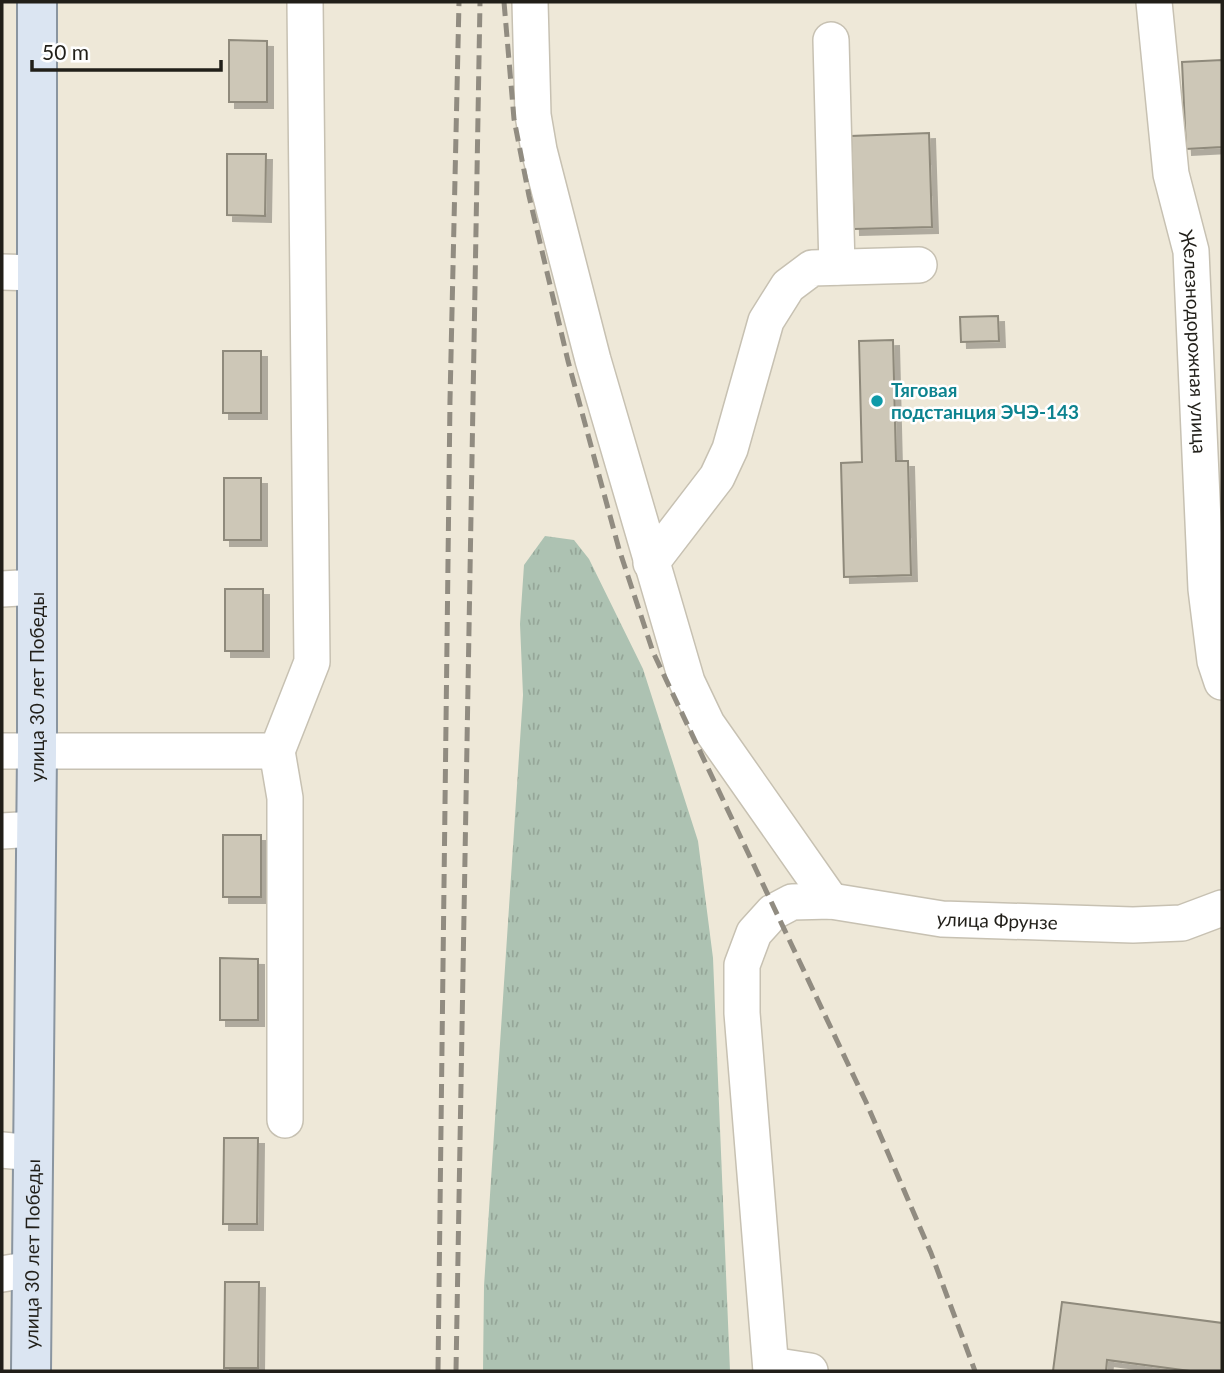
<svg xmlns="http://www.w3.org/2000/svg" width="1224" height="1373" font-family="Lato,sans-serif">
<defs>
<pattern id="grass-tufts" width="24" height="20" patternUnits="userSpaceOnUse" patternTransform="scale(1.75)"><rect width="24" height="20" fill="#adc2b2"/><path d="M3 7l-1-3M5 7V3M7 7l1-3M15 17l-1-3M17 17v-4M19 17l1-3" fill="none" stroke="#95a698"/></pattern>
<filter id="shadow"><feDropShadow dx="6" dy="6" stdDeviation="0" flood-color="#0004"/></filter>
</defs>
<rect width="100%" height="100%" fill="#eee8d8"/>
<polygon fill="url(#grass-tufts)" points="545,536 574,540 589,559 643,669 698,841 713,958 730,1371 483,1371 484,1286 523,695 520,624 524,565"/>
<g fill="#cdc7b7" stroke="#8f8a7b" stroke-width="2" filter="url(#shadow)">
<polygon points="229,40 267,41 267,102 229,102"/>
<polygon points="1222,60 1222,147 1186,149 1182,62"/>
<polygon points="929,133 932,227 854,229 851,136"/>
<polygon points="227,154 266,154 265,216 227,215"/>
<polygon points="998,316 999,341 961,342 960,317"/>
<polygon points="893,340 896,461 908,461 911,575 844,577 841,463 862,462 859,341"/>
<rect x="223" y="351" width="38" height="62"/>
<rect x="224" y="478" width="37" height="62"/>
<rect x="225" y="589" width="38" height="62"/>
<rect x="223" y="835" width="38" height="62"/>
<polygon points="220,958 258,959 258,1020 220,1020"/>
<polygon points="224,1138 258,1138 257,1224 223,1224"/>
<polygon points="225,1282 259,1282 258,1368 224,1368"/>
<polygon points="1062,1302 1222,1323 1222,1371 1190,1371 1107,1360 1106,1371 1053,1371"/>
</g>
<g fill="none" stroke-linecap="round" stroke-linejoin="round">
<g stroke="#c7c1b2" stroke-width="38">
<g id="minor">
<polyline points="530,2 533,115 539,150 593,360 687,682 707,724 831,901"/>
<path id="s1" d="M 1154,2 L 1171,174 L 1191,251 L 1206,589 L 1215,661 L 1222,682"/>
<polyline points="831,40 837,267"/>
<polyline points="2,272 37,273"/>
<polyline points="651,563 717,477 730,449 766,321 788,286 812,268 919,265"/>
<polyline points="2,589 37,587"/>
<polyline points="2,751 277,751 312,662 305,2"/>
<polyline points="277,751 285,798 285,1120"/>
<polyline points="2,831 36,829"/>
<polyline points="2,1150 33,1153"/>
<polyline points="2,1274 32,1269"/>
<polyline points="771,1365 810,1371"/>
<path id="s2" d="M 771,1371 L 742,1013 L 742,965 L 754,933 L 773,912 L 792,902 L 831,901 L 942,919 L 1133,925 L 1182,923 L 1222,908"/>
</g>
</g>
<g stroke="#8a95a0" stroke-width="42">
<g id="major">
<path id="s3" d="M 31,1371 L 37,752 L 37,2"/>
</g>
</g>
<use href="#minor" stroke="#fff" stroke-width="35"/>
<use href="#major" stroke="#dbe5f2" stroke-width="38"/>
<g stroke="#918c81" stroke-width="5" stroke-dasharray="14 7" stroke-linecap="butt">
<polyline points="504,2 514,119 529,196 568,361 619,549 653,652 866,1102 931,1253 975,1371"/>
<polyline points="438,1371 450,400 459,2"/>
<polyline points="456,1371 480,2"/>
</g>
</g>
<circle fill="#0f9aa8" stroke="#fff" stroke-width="2.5" cx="877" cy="401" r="7"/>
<g text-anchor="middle" stroke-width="5" stroke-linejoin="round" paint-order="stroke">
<g font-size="19" fill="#211f19" stroke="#fff">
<text dy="7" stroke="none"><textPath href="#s1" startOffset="343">Железнодорожная улица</textPath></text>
<text dy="7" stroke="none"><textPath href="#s3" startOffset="684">улица 30 лет Победы</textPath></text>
<text dy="7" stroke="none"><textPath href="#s2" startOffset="698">улица Фрунзе</textPath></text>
<text dy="7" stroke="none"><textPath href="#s3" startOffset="117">улица 30 лет Победы</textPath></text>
</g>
<g font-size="19" font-weight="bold" fill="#0d838f" stroke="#fff" text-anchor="start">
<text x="891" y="397">Тяговая<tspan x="891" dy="22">подстанция ЭЧЭ-143</tspan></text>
</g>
</g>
<rect width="1224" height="1373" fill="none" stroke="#211f19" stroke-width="7"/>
<path d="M32 60v10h189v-10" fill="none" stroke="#211f19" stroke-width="3.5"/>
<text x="42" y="60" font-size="21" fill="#211f19" stroke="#ffffff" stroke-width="5" paint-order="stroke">50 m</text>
</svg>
